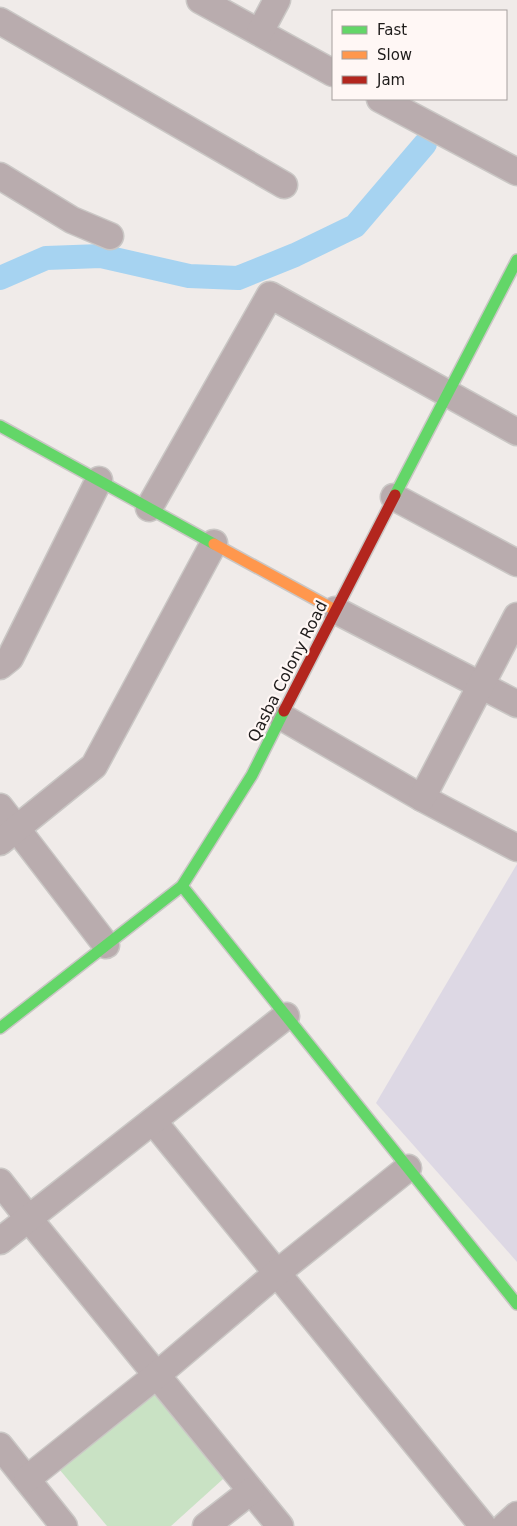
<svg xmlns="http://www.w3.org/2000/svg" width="517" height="1526" font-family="'DejaVu Sans',sans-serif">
<rect width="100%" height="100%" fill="#f0ebe9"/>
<polygon fill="#c9e2c4" points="158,1385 233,1470 171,1526 107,1526 54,1463"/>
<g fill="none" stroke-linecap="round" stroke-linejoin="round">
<polyline stroke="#a6d3f1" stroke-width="24" points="0,278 46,258 101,256 189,276 238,278 295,255 355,226 425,144"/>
</g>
<polygon fill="#ddd8e4" points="517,864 517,1262 376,1103"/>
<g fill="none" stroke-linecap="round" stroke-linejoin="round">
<g stroke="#cac7c5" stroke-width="29">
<g id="street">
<polyline points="200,0 333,73"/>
<polyline points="0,21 284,185"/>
<polyline points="260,32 277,0"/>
<polyline points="380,99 517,172"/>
<polyline points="0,176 72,220 110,236"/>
<polyline points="394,497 517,563"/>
<polyline points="149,508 270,295 517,432"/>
<polyline points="335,610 517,704"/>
<polyline points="0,666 10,658 99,480"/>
<polyline points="282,717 422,798 517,848"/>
<polyline points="422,798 517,616"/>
<polyline points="0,807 106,945"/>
<polyline points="0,842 94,766 214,543"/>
<polyline points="153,1121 483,1526"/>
<polyline points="0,1182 29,1219 280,1526"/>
<polyline points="0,1241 286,1016"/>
<polyline points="0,1446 64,1526"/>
<polyline points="27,1479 157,1375 277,1273 408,1168"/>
<polyline points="206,1526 251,1491"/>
<polyline points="505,1526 517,1515"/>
</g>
</g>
<g stroke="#cac7c5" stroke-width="14">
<g id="fast">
<polyline points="0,426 214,544"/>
<polyline points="395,495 517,260"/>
<polyline points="182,886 517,1304"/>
<polyline points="0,1028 182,886 252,775 284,711"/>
</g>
</g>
<g stroke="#cac7c5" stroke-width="14">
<polyline id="slow" points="214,544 335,610"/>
</g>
<g stroke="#cac7c5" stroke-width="14">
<polyline id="jam" points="284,711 395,495"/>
</g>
<use href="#street" stroke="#b9acae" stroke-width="26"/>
<use href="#fast" stroke="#63d668" stroke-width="11"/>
<use href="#slow" stroke="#ff974d" stroke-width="11"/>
<use href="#jam" stroke="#b3261e" stroke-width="11"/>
</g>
<g text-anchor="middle" stroke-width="4.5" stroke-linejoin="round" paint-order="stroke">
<g font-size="16" fill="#1f1c1b" stroke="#fff7f5">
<text transform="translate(287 671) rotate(-63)" y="6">Qasba Colony Road</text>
</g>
</g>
<rect x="332" y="10" width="175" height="90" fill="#fff7f5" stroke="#a59f9e"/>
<rect x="342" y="26" width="25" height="8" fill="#63d668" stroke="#a59f9e"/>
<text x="377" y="35" font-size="15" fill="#1f1c1b">Fast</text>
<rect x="342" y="51" width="25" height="8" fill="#ff974d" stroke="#a59f9e"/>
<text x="377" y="60" font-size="15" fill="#1f1c1b">Slow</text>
<rect x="342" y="76" width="25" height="8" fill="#b3261e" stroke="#a59f9e"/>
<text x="377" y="85" font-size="15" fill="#1f1c1b">Jam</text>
</svg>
